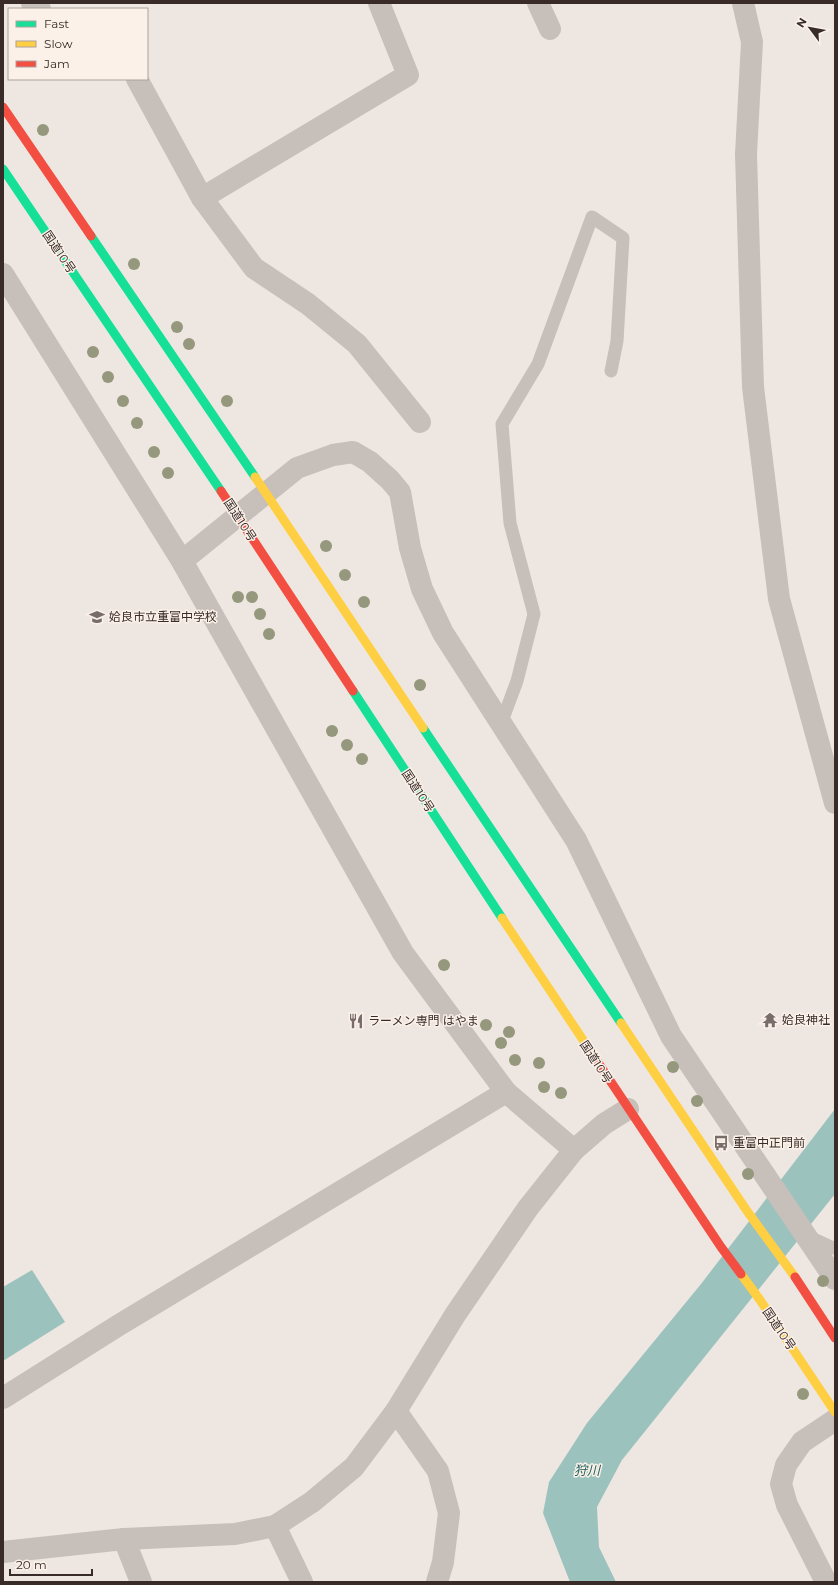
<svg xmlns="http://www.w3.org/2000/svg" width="838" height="1585" font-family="Montserrat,'Noto Sans JP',sans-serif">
<rect width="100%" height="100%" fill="#eee7e1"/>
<g fill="#9cc2be">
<polygon points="835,1109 835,1194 622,1460 597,1507 599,1547 616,1582 570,1582 543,1513 549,1482 587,1423 701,1284"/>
<polygon points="32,1270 65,1322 3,1361 3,1287"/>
</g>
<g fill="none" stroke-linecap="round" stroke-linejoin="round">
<g stroke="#c7bfba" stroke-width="13">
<polyline points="501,724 517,681 534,614 510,523 502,424 538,364 592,217 623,238 617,341 611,371"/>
<polyline points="809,1237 833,1248 835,1248"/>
</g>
<g stroke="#c7bfba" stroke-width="22">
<polyline points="32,3 40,9"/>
<polyline points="538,3 550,29"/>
<polyline points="743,3 752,42 746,154 753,387 779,599 835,803"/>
<polyline points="137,79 202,198 254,268 308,304 357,344 420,422"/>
<polyline points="202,198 408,75 379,3"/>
<polyline points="3,274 182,561 403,953 506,1092 574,1150"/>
<polyline points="182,561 297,468 333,455 353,452 370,462 390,480 400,492 410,548 422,589 443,633 576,840 671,1036 835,1279"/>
<polyline points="3,1398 119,1325 506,1092"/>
<polyline points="396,1411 438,1471 449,1513 443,1562 437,1582"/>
<polyline points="275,1526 302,1582"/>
<polyline points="124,1539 141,1582"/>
<polyline points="3,1552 124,1539 235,1534 275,1526 312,1502 354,1467 396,1411 455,1315 528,1208 574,1150 604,1124 628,1109"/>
<polyline points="826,1582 787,1505 781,1484 786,1465 802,1442 835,1420"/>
</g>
<g stroke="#16e098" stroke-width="9">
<polyline points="3,169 221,491"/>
<polyline points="91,236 255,477"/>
<polyline points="353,691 502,918"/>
<polyline points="423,728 621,1023"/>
</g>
<g stroke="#ffcf43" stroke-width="9">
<polyline points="255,477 423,728"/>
<polyline points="502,918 597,1061"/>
<polyline points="621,1023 747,1211 795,1277"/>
<polyline points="741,1274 760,1300 835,1412"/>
</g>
<g stroke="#f24e42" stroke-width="9">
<polyline points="3,107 91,236"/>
<polyline points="221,491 353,691"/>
<polyline points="597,1061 721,1247 741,1274"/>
<polyline points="795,1277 835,1338"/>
</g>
</g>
<g fill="#95987c">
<circle cx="43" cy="130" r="6"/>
<circle cx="134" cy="264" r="6"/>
<circle cx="177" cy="327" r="6"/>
<circle cx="189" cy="344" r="6"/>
<circle cx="93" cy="352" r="6"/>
<circle cx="108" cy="377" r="6"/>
<circle cx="123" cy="401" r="6"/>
<circle cx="227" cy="401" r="6"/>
<circle cx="137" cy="423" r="6"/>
<circle cx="154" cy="452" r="6"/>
<circle cx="168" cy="473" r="6"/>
<circle cx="326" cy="546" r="6"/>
<circle cx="345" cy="575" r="6"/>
<circle cx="238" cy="597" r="6"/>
<circle cx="252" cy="597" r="6"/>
<circle cx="364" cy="602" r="6"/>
<circle cx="260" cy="614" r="6"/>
<circle cx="269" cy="634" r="6"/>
<circle cx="420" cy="685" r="6"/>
<circle cx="332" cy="731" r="6"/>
<circle cx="347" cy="745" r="6"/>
<circle cx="362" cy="759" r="6"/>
<circle cx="444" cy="965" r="6"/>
<circle cx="486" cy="1025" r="6"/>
<circle cx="509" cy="1032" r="6"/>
<circle cx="501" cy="1043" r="6"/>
<circle cx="515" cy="1060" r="6"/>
<circle cx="539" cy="1063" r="6"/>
<circle cx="673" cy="1067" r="6"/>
<circle cx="544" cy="1087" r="6"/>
<circle cx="561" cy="1093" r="6"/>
<circle cx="697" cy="1101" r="6"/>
<circle cx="748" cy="1174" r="6"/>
<circle cx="823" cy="1281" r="6"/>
<circle cx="803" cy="1394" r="6"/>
</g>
<defs>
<g id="school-bare" transform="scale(1.2)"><path d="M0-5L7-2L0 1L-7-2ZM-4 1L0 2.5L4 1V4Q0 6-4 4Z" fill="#786d69" stroke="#fbf1e9" stroke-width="2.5" paint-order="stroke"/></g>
<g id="temple-bare" transform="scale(1.2)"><path d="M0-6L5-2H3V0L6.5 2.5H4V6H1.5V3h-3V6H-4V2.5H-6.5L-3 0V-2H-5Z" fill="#786d69" stroke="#fbf1e9" stroke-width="2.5" paint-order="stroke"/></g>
<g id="restaurant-bare" transform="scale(1.2)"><path d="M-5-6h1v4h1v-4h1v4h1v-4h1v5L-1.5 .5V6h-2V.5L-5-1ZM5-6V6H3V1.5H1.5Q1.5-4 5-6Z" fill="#786d69" stroke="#fbf1e9" stroke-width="2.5" paint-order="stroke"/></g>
<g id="bus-bare" transform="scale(1.2)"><path d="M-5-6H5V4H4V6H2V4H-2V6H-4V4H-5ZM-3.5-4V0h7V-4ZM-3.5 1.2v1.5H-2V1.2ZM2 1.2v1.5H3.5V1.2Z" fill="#786d69" stroke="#fbf1e9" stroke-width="2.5" paint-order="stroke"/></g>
</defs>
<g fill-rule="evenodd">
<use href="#school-bare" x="97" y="617"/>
<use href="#temple-bare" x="770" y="1020"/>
<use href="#restaurant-bare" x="356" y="1021"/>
<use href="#bus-bare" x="721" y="1143"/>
</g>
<g text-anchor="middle" stroke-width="3" stroke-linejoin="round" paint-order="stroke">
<g font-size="12" fill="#382b28" stroke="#fbf1e9">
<text transform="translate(59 252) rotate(56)" y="4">国道10号</text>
<text transform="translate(240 520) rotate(57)" y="4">国道10号</text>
<text transform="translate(418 791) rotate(57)" y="4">国道10号</text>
<text transform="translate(596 1062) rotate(57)" y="4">国道10号</text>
<text transform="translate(779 1329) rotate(56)" y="4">国道10号</text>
</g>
<g font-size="12" fill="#382b28" stroke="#fbf1e9" text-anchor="start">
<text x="109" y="621">姶良市立重富中学校</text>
<text x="782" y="1024">姶良神社</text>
<text x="368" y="1025">ラーメン専門 はやま</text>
<text x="733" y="1147">重富中正門前</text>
</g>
<g font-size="13" font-style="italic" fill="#1b5d5a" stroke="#fbf1e9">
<text x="587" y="1475">狩川</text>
</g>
</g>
<rect width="838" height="1585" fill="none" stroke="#382b28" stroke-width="8"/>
<rect x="8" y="8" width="140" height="72" fill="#fbf1e9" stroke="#ada29c"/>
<rect x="16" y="21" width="20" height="6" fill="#16e098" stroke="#ada29c"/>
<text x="44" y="28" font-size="12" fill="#382b28">Fast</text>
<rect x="16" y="41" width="20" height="6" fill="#ffcf43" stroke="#ada29c"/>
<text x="44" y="48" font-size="12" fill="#382b28">Slow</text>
<rect x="16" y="61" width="20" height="6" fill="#f24e42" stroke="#ada29c"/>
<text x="44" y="68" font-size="12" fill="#382b28">Jam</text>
<g transform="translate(810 28) rotate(302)" stroke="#fbf1e9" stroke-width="3" paint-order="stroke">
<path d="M0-3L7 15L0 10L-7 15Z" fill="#382b28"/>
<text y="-6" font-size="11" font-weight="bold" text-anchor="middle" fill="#382b28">N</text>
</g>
<path d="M10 1569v6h82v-6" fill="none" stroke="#382b28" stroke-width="2"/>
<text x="16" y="1569" font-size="12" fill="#382b28" stroke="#fbf1e9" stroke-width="3" paint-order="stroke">20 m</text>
</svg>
